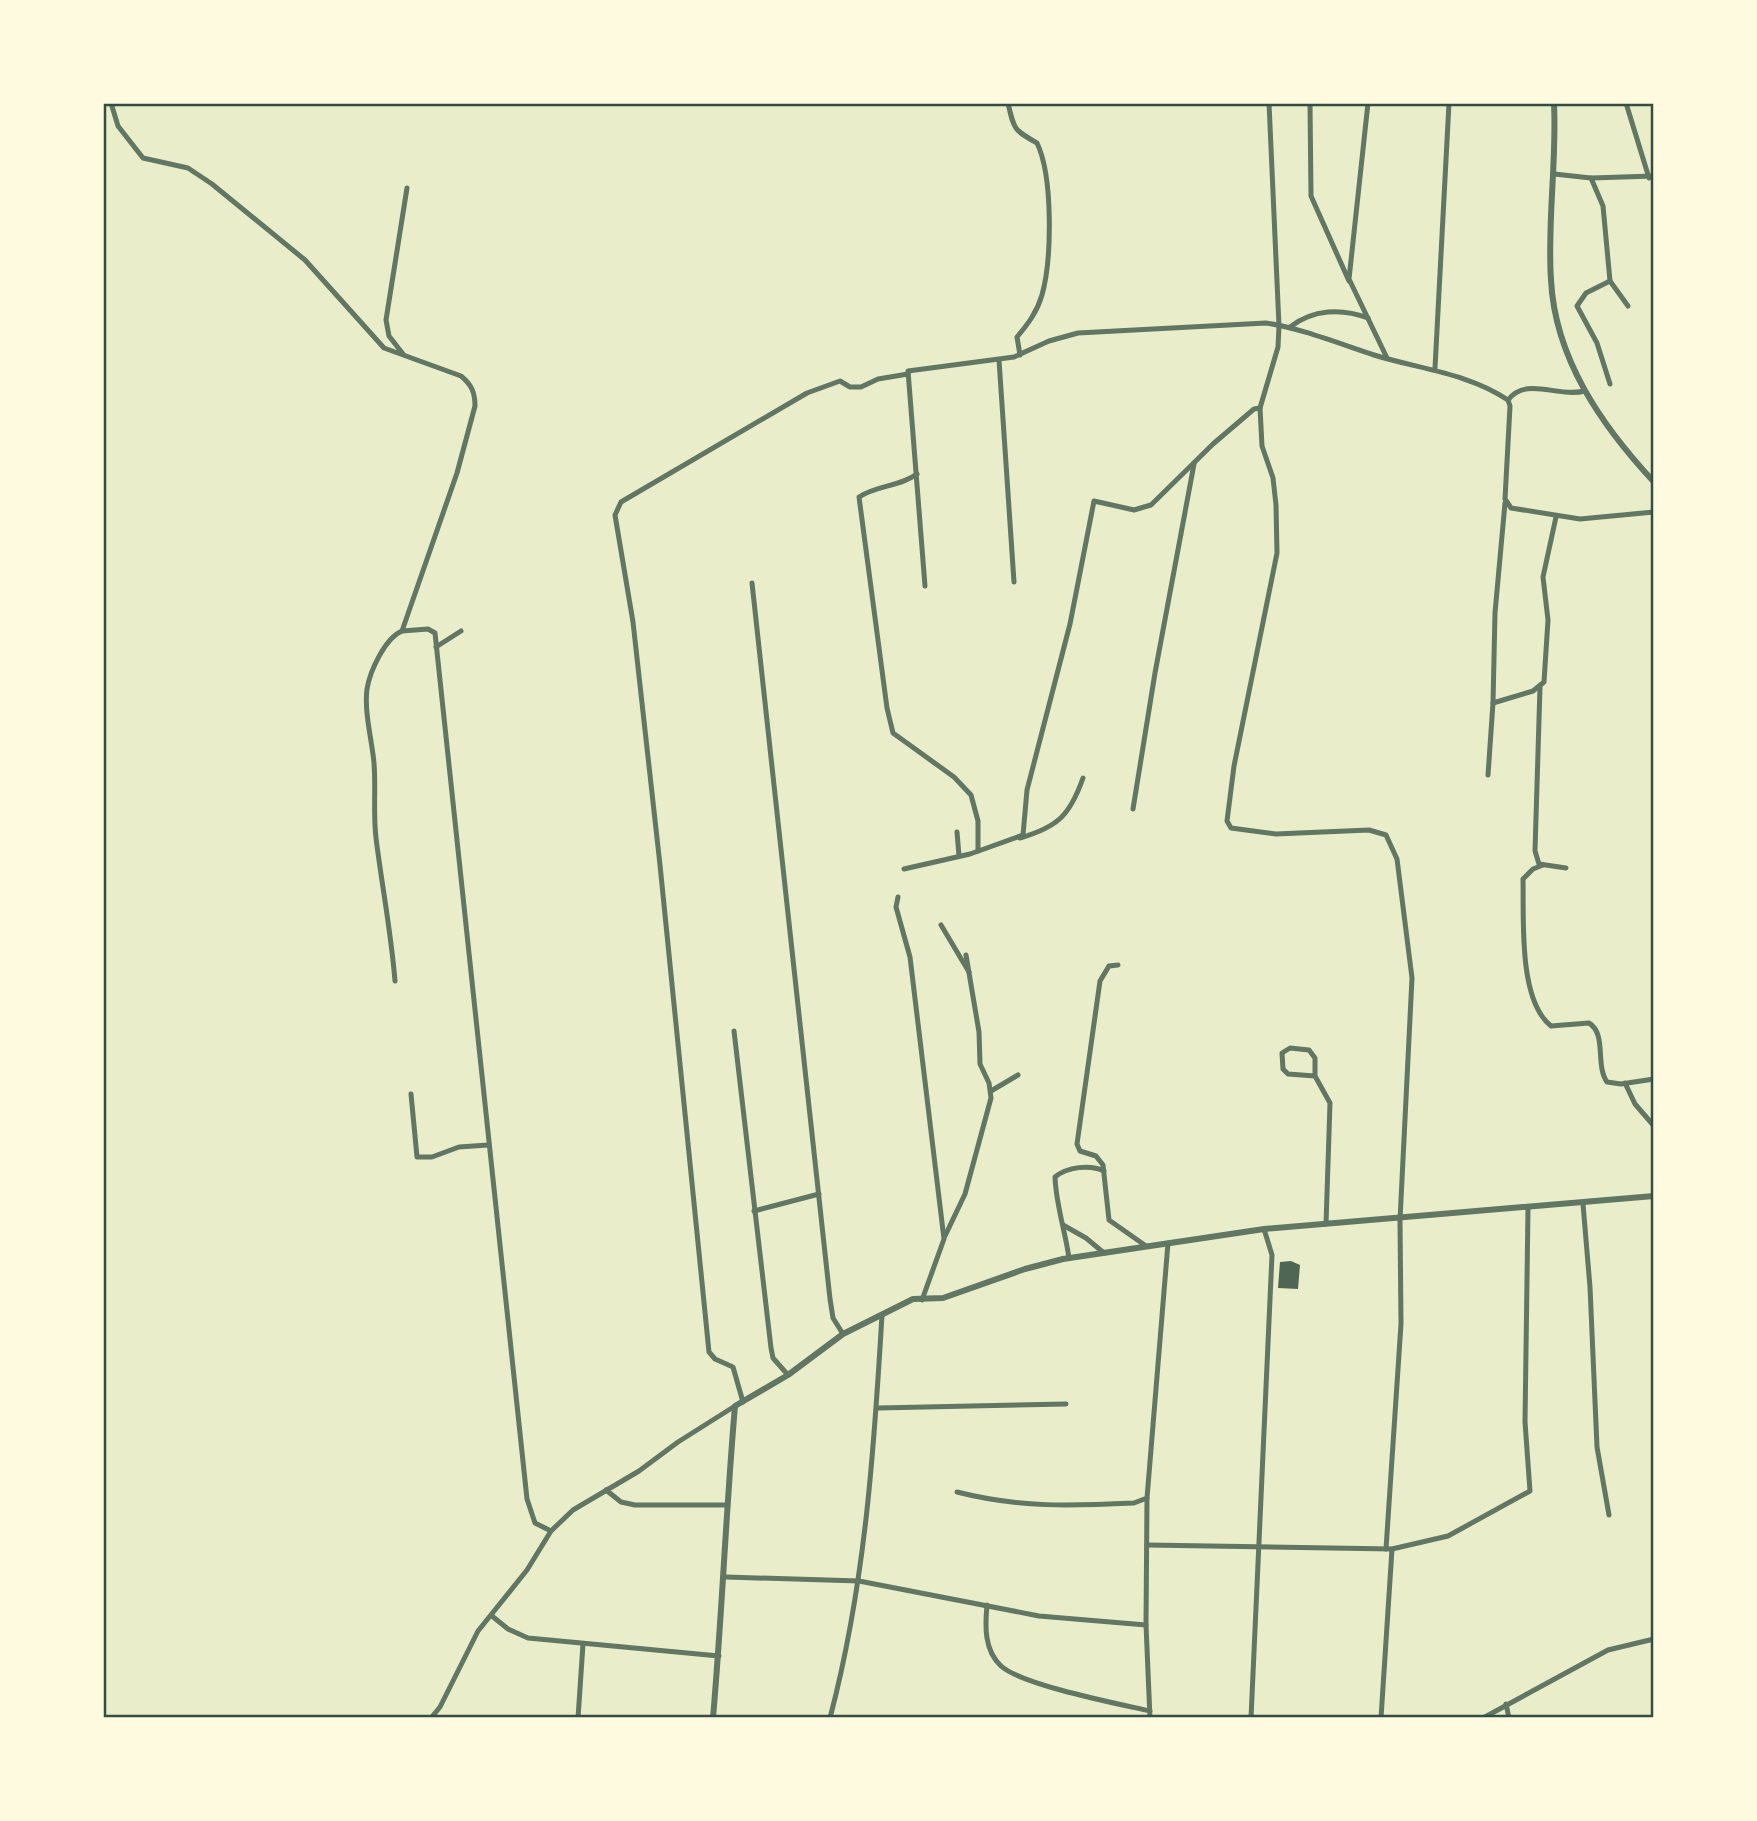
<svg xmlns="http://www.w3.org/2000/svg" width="1757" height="1821" font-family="Raleway,sans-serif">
<rect width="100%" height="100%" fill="#e9edc9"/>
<polygon fill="#4f6655" points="1291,1261 1300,1265 1298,1289 1278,1288 1280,1262"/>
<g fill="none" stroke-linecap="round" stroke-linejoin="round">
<g stroke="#617663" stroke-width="5">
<path d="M 111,103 L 118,126 L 143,158 L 188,168 L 212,184 L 305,260 L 384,348 L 461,376 C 472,385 475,393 475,406 L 457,473 L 402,631 L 428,629 L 435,633 L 527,1499 L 535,1523 L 551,1531"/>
<path d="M 1008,103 C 1014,130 1014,130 1037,143 C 1053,176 1052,259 1042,295 C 1037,312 1028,324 1017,337 L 1020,355"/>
<polyline points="1310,103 1311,196 1349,281"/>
<polyline points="1368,103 1349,279 1387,358"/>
<polyline points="1626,103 1649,178"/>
<polyline points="1554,174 1591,178 1654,176"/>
<polyline points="1591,178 1603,206 1610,281 1628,306"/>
<polyline points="1610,281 1586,293 1577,306 1597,343 1610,384"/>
<path d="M 1290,327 C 1313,309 1342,308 1368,318"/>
<polyline points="403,354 389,336 386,320 407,188"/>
<polyline points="999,360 1014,582"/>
<polyline points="1435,368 1449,103"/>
<path d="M 1508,400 C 1527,376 1557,398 1585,391"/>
<polyline points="1260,408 1278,347 1279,326 1269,103"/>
<path d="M 917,474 C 899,487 877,485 859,497 L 887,708 L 893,733 L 954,777 L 971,795 L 978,821 L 978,851"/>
<polyline points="752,583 830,1299 833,1318 843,1334"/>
<path d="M 925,586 L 908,371 L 1014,357 L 1049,341 L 1078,333 L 1266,323 C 1300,328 1340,344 1374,355 C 1419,369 1468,373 1508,400 L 1510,406 L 1505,499 L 1511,508 L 1580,519 L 1654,512"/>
<polyline points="436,647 461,631"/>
<polyline points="1540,687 1535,851 1539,864 1566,868"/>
<polyline points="1493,703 1495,613 1505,503"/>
<polyline points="1488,775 1493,703 1533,691 1544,682 1548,620 1543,577 1556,517"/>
<polyline points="1133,809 1155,673 1194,464"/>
<polyline points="957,832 959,856"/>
<path d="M 1020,838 C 1058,827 1070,815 1083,778"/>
<path d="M 1543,865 L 1533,869 L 1523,879 C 1524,918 1518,1000 1551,1026 L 1589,1023 C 1607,1034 1595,1065 1607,1082 L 1621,1084 L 1654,1079"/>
<polyline points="904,869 970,854 1023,835 1027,790 1070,624 1094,501 1134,510 1151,505 1213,444 1254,409 1260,408 1262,446 1273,478 1276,505 1277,553 1234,766 1227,821 1231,828 1276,834 1369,830 1386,835 1397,859 1412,978 1400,1220 1401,1324 1386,1549"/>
<polyline points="898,897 896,907 910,957 944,1239 922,1300"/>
<polyline points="941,925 969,972"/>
<polyline points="1118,965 1109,966 1100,981 1077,1144 1080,1151 1096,1156 1103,1165 1109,1220 1146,1246"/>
<path d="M 395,981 C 391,932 382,886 376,838 C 373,813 376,788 374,763 C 372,740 364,713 367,689 C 370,671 385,638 402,631"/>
<polyline points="734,1031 771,1348 773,1358 788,1375"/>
<polyline points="1315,1076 1288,1074 1283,1069 1282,1053 1290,1048 1309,1050 1315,1058 1315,1076 1330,1103 1326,1224"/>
<polyline points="1625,1083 1635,1104 1654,1126"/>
<polyline points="991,1091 1018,1075"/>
<polyline points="411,1094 417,1157 432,1157 459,1147 488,1145"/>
<polyline points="1583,1204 1590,1287 1597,1447 1609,1515"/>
<polyline points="754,1211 819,1194"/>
<polyline points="1063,1225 1086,1238 1104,1253"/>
<polyline points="945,1236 965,1194 991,1098 989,1083 980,1064 979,1032 966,955"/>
<path d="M 1069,1258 C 1065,1230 1056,1205 1055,1177 C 1067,1167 1090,1164 1104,1171"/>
<polyline points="743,1402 733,1367 715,1359 709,1352 660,865 633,622 615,515 621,502 807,393 840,381 850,387 861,387 878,379 908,374"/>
<polyline points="878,1408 1066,1404"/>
<polyline points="606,1490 621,1502 635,1505 726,1505"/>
<path d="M 957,1492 C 1020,1508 1071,1506 1134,1503 L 1147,1498"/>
<polyline points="1147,1545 1392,1549 1448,1536 1530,1491 1525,1422 1528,1209"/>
<polyline points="726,1577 859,1581 1039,1616 1146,1625"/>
<path d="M 987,1605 C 985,1626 984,1650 1001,1666 C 1022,1685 1119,1704 1150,1711"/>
<polyline points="492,1616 508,1629 528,1638 719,1656"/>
<polyline points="1506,1704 1509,1718"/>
<polyline points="431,1718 440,1707 478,1631 527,1570 551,1531 573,1510 639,1471 678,1442 735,1406"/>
<polyline points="578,1718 583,1644"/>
<path d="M 830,1718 C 865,1585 874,1451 882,1315"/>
<polyline points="1150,1718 1146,1625 1147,1498 1168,1243"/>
<polyline points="1251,1718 1272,1255 1264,1229"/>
<polyline points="1381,1718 1392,1549"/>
<polyline points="1483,1718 1608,1650 1654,1639"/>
</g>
<g stroke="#617663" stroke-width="6">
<path d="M 1554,103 C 1557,162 1547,221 1551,280 C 1555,359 1602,426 1654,482"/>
<path d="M 713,1718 C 722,1614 726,1510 735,1406 L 788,1375 L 843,1334 L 913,1299 L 943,1298 L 1025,1269 L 1063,1259 L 1264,1229 L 1654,1196"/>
</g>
</g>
<rect width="1757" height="1821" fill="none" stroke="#fefae0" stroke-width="210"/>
<rect x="105" y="105" width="1547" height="1611" fill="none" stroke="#344e41" stroke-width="2.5"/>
</svg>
